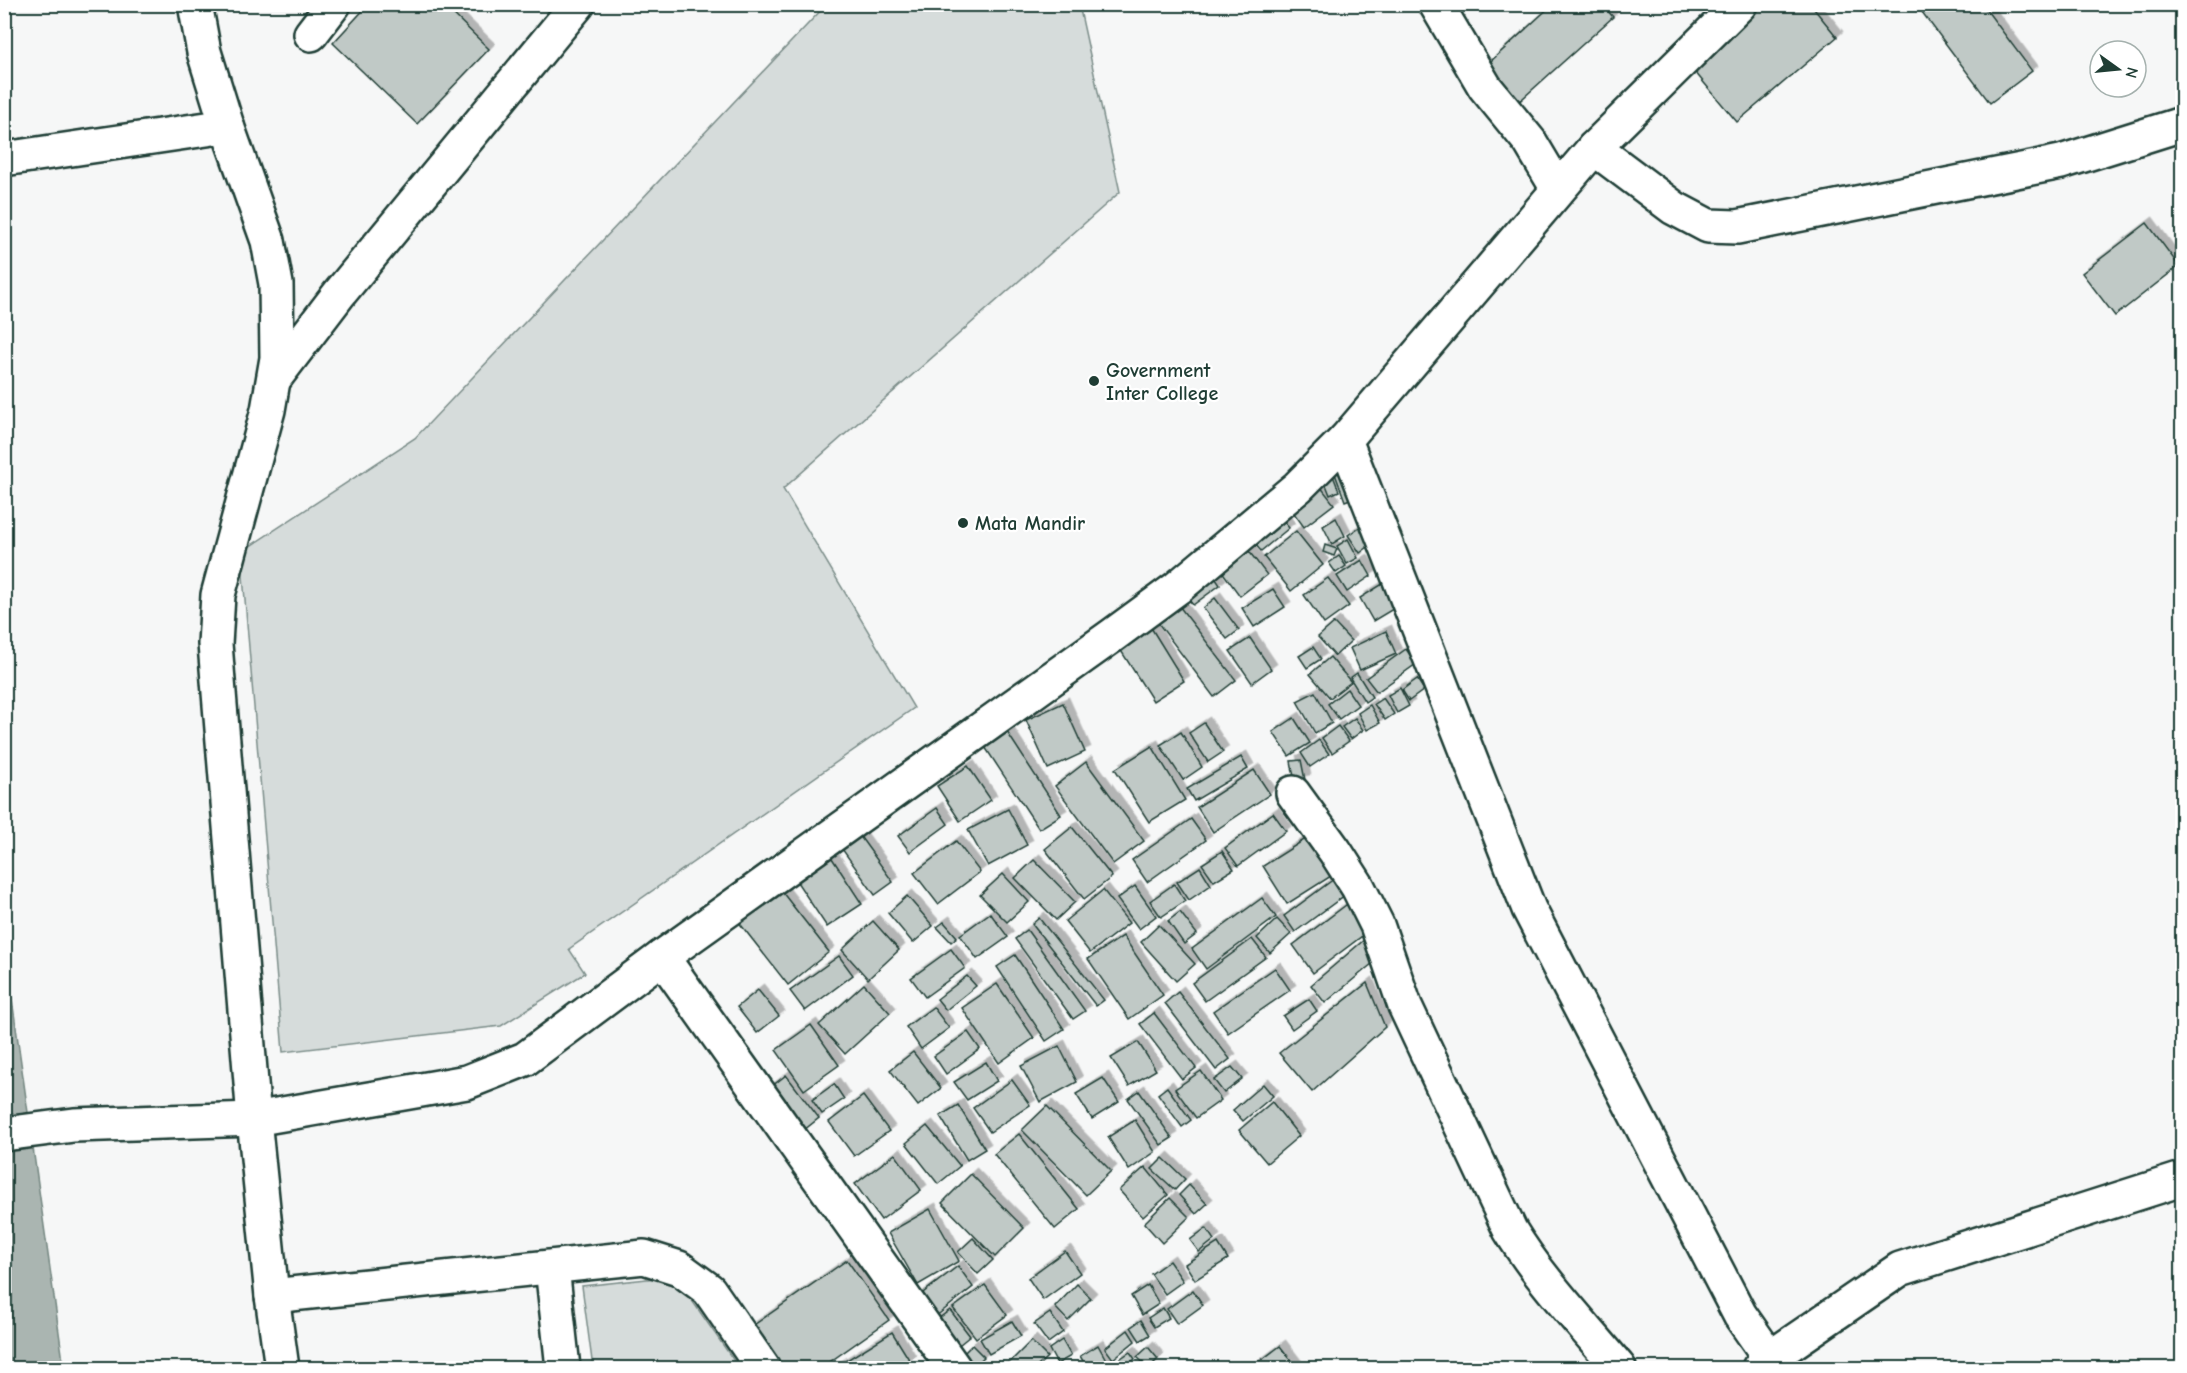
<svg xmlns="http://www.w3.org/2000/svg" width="2187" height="1373" font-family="'Comic Neue',sans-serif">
<defs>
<filter id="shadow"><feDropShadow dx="5.5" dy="-5.5" stdDeviation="0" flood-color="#0004"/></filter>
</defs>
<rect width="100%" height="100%" fill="#f6f7f7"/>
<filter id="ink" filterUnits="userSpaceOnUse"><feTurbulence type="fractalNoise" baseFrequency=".0167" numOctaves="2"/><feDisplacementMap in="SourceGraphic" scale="12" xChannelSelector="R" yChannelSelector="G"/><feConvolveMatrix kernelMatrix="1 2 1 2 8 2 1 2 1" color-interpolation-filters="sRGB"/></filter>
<g filter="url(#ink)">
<g fill="#d6dcdb" stroke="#7a8c88" stroke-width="1.5">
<polygon points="826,5 1079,5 1120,192 783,489 914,708 569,949 585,973 501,1026 283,1052 241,552 415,438"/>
<polygon points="675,1276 739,1368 593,1368 582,1286"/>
</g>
<polygon fill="#aab5b1" stroke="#72857f" stroke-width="1.5" points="4,942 64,1368 5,1368"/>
<g fill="#c0c9c6" stroke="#1f3d34" stroke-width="1.5" filter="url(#shadow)">
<polygon points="369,4 443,4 489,49 417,124 333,43"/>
<polygon points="1553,4 1602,4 1613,17 1512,108 1479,72"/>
<polygon points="1760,4 1810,4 1837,37 1737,122 1689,65"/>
<polygon points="1916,4 1982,4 2032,71 1990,103"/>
<polygon points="2147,223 2179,266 2115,316 2082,273"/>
<polygon points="1346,454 1360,495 1345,501 1330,460"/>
<polygon points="1330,468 1339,491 1330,495 1321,472"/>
<polygon points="1320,486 1334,504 1304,527 1291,509"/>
<polygon points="1276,512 1289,528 1261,551 1248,536"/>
<polygon points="1336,518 1345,536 1332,544 1323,526"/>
<polygon points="1364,524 1376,541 1360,553 1348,535"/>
<polygon points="1296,531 1323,565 1291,591 1264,557"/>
<polygon points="1348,539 1358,558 1347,564 1337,546"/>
<polygon points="1325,545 1337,549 1334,556 1323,552"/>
<polygon points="1248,550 1267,575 1240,596 1221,570"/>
<polygon points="1339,556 1346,566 1336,573 1329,563"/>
<polygon points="1362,560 1371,576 1347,592 1337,576"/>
<polygon points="1210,570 1220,585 1193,605 1182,591"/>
<polygon points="1328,578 1349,606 1324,624 1304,595"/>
<polygon points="1389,580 1403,603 1373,621 1360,598"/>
<polygon points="1273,589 1285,607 1254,627 1242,608"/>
<polygon points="1215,598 1239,630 1227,639 1203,608"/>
<polygon points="1176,602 1236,680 1214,697 1155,619"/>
<polygon points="1334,623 1351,641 1335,656 1318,637"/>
<polygon points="1150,626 1184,681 1153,701 1118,646"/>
<polygon points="1386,631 1396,654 1360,670 1350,648"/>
<polygon points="1250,638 1271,669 1252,683 1230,651"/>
<polygon points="1313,647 1321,659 1307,668 1299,656"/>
<polygon points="1406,649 1416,664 1377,692 1366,678"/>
<polygon points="1330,657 1351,682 1330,698 1310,674"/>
<polygon points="1357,673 1372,697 1365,702 1350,678"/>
<polygon points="1417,679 1424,690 1409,701 1402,690"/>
<polygon points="1400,688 1409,706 1397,713 1388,695"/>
<polygon points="1347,689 1358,705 1339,719 1328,704"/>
<polygon points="1315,692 1332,723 1315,733 1297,701"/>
<polygon points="1383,698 1394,714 1385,720 1374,704"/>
<polygon points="1063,703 1085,752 1048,769 1026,720"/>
<polygon points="1370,705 1380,723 1367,730 1358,713"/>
<polygon points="1294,718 1310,743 1289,756 1273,732"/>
<polygon points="1355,718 1363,730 1351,739 1342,727"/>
<polygon points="1204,723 1223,752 1208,762 1189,733"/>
<polygon points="1338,726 1349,741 1332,753 1322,738"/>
<polygon points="1007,732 1061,815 1039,829 985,747"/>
<polygon points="1181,732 1202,767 1183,780 1160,745"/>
<polygon points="1319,740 1329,754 1310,767 1301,753"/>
<polygon points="1152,746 1185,800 1149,822 1115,769"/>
<polygon points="1241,757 1248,769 1194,801 1187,789"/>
<polygon points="1301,760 1305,780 1295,782 1291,761"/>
<polygon points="1086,762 1144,841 1113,864 1055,786"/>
<polygon points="968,766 991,800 960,821 937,786"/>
<polygon points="1254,770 1270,794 1213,832 1197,807"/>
<polygon points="937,808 948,824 910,852 898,836"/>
<polygon points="1008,809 1027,845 988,866 968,830"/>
<polygon points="1273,813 1286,831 1238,866 1225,848"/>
<polygon points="1191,819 1206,840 1147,882 1132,860"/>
<polygon points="1072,827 1112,877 1084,899 1045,849"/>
<polygon points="1315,833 1339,871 1287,904 1263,866"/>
<polygon points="859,835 893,882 875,895 842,849"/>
<polygon points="956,841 980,872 938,904 914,873"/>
<polygon points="1222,851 1234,869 1214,881 1202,864"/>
<polygon points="830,855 862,904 827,927 795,879"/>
<polygon points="1034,860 1075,902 1056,920 1015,878"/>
<polygon points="1200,867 1211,885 1189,900 1177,882"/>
<polygon points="1003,874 1029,902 1007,922 980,895"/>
<polygon points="1338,876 1349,892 1295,932 1284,916"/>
<polygon points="775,883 829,952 788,985 734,916"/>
<polygon points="1174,884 1185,901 1161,917 1150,901"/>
<polygon points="1135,886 1156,916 1139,929 1117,899"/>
<polygon points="1103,890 1129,923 1090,953 1065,921"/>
<polygon points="907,896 933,926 913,943 888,913"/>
<polygon points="1262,898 1276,917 1206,969 1192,949"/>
<polygon points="1350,902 1370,930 1313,973 1293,945"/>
<polygon points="1180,912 1197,934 1184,944 1168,921"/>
<polygon points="990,913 1008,937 977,959 960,935"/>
<polygon points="1039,918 1104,1000 1096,1006 1032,924"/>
<polygon points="1277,919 1291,934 1270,953 1257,938"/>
<polygon points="873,921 899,950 868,979 842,950"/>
<polygon points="944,922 957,937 951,942 937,927"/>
<polygon points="1159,925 1195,964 1176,981 1141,942"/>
<polygon points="1027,930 1085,1011 1073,1019 1015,939"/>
<polygon points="1123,936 1163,995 1129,1019 1088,959"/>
<polygon points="1252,939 1266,957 1205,1001 1192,983"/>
<polygon points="1364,940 1379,958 1325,1003 1311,985"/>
<polygon points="951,949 965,968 925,997 911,978"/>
<polygon points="1015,955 1064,1029 1046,1041 997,967"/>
<polygon points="839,956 853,975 805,1011 790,991"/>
<polygon points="1275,968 1290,990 1228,1033 1213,1011"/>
<polygon points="967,976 976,986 946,1010 937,999"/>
<polygon points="1367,983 1385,1027 1312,1092 1279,1053"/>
<polygon points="864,984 890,1013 845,1054 819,1025"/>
<polygon points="997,984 1034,1038 999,1063 962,1008"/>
<polygon points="758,990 779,1016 757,1033 737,1007"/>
<polygon points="1178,992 1230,1059 1216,1070 1165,1003"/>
<polygon points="1309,999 1317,1011 1292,1029 1283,1016"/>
<polygon points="933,1007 949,1028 921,1049 906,1027"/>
<polygon points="1154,1013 1196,1068 1182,1079 1140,1024"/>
<polygon points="811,1025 839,1065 804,1090 776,1050"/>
<polygon points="968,1032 980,1049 946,1074 934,1056"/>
<polygon points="1138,1042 1156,1070 1129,1086 1111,1058"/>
<polygon points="1059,1046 1077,1082 1040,1102 1021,1066"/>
<polygon points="913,1052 941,1088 918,1106 890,1070"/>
<polygon points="986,1062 997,1081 967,1100 954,1082"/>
<polygon points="1232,1067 1242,1079 1224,1093 1214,1080"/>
<polygon points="1201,1071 1221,1100 1196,1118 1175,1089"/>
<polygon points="786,1075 819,1118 799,1134 766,1091"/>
<polygon points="1103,1078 1119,1102 1092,1119 1076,1094"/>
<polygon points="1012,1080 1030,1105 990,1132 973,1108"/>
<polygon points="834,1084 844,1099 822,1114 812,1100"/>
<polygon points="1263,1084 1273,1096 1243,1121 1233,1110"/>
<polygon points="1167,1087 1191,1120 1182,1127 1158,1094"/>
<polygon points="1139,1091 1172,1138 1161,1145 1128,1099"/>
<polygon points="863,1096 889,1131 854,1156 829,1122"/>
<polygon points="1272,1102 1299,1136 1267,1163 1239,1130"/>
<polygon points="958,1105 985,1149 967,1160 940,1116"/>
<polygon points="1047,1106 1111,1171 1086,1195 1022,1130"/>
<polygon points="1135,1120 1155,1152 1129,1170 1108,1137"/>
<polygon points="927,1126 960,1166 938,1184 906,1143"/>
<polygon points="1019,1134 1079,1209 1055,1229 994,1154"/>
<polygon points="895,1154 921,1190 881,1220 855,1184"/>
<polygon points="1163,1158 1185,1179 1175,1190 1152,1169"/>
<polygon points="1145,1167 1168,1195 1143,1217 1119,1190"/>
<polygon points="971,1174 1024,1228 995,1257 942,1203"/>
<polygon points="1189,1185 1207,1204 1196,1214 1179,1195"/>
<polygon points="1170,1198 1189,1217 1162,1243 1144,1223"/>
<polygon points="930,1209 959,1261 918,1285 888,1233"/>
<polygon points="1206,1228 1214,1240 1199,1252 1190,1240"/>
<polygon points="973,1238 993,1260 978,1274 958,1252"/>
<polygon points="1218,1243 1228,1259 1195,1280 1185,1264"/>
<polygon points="1065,1251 1080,1273 1043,1300 1028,1278"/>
<polygon points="847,1260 889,1320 821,1368 780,1368 751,1327"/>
<polygon points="1169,1261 1183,1281 1165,1294 1151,1274"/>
<polygon points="958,1266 973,1287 935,1317 919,1296"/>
<polygon points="1077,1284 1091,1298 1068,1321 1055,1307"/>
<polygon points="985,1285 1007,1315 976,1338 953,1308"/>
<polygon points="1148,1285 1159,1304 1142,1315 1131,1296"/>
<polygon points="1193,1290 1203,1305 1177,1324 1167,1309"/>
<polygon points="1163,1308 1169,1318 1154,1327 1148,1318"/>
<polygon points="950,1310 970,1336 954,1349 934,1322"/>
<polygon points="1050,1313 1063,1332 1048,1343 1034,1324"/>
<polygon points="1141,1320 1150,1335 1140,1341 1131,1327"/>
<polygon points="1012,1321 1021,1336 989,1354 980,1339"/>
<polygon points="1128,1330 1135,1341 1113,1359 1105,1348"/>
<polygon points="892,1332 910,1361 898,1368 834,1368"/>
<polygon points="1062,1340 1071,1356 1057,1364 1049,1349"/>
<polygon points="1031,1341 1047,1357 1036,1368 1004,1368"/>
<polygon points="972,1345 984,1357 972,1368 967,1368 958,1359"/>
<polygon points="1098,1345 1110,1367 1087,1368 1080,1356"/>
<polygon points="1280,1346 1297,1368 1251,1368"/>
<polygon points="1148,1347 1158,1359 1149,1368 1137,1357"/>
<polygon points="1130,1352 1135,1359 1123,1368 1118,1360"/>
</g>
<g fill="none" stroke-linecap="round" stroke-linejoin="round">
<g stroke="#1f3d34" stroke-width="38">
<g id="minor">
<polyline points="1436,4 1485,87 1530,142 1558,189"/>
<polyline points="311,34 334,4"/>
<polyline points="1594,148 1674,208 1708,226 1737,227 2061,162 2182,124"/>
<polyline points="4,159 227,126"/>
<polyline points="274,379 339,294 578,4"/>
<polyline points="1345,440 1529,909 1740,1315 1770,1358"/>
<path d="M 1293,793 L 1335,851 L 1358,887 L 1377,925 L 1405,1006 L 1510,1230 C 1541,1281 1582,1323 1619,1368"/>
<polyline points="662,957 954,1368"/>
<polyline points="4,1134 74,1125 254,1119 467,1082 525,1059 662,957 1113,635 1177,588 1298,487 1345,440 1594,148 1740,4"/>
<polyline points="552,1267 563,1368"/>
<polyline points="272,1296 644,1257 679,1268 709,1290 763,1368"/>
<polyline points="1759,1368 1770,1358 1900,1269 2182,1179"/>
</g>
</g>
<g stroke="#1f3d34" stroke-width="38">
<polyline id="tertiary" points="195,4 204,52 227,126 268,241 276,284 277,358 268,410 218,595 215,644 254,1119 272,1296 282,1368"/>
</g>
<use href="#minor" stroke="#fff" stroke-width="33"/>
<use href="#tertiary" stroke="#fff" stroke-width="33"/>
</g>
</g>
<g fill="#1f3d34" stroke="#fff" stroke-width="2">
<circle cx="1094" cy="381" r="6"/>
<circle cx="963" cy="523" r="6"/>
</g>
<g text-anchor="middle" stroke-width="4.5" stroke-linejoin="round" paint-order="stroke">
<g font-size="20" font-weight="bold" fill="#1f3d34" stroke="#fff" text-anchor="start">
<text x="1106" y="377">Government<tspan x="1106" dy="23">Inter College</tspan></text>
<text x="975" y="530">Mata Mandir</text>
</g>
</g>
<rect width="2187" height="1373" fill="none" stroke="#fff" stroke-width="24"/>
<rect x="12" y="12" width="2163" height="1349" fill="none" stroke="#1f3d34" stroke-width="2" filter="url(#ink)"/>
<g transform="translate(2118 69) rotate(105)"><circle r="28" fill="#ffffff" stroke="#a5b1ae" stroke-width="1.5"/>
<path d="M0-4.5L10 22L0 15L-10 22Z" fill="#1f3d34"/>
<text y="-9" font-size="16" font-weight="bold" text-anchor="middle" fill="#1f3d34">N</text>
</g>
</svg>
